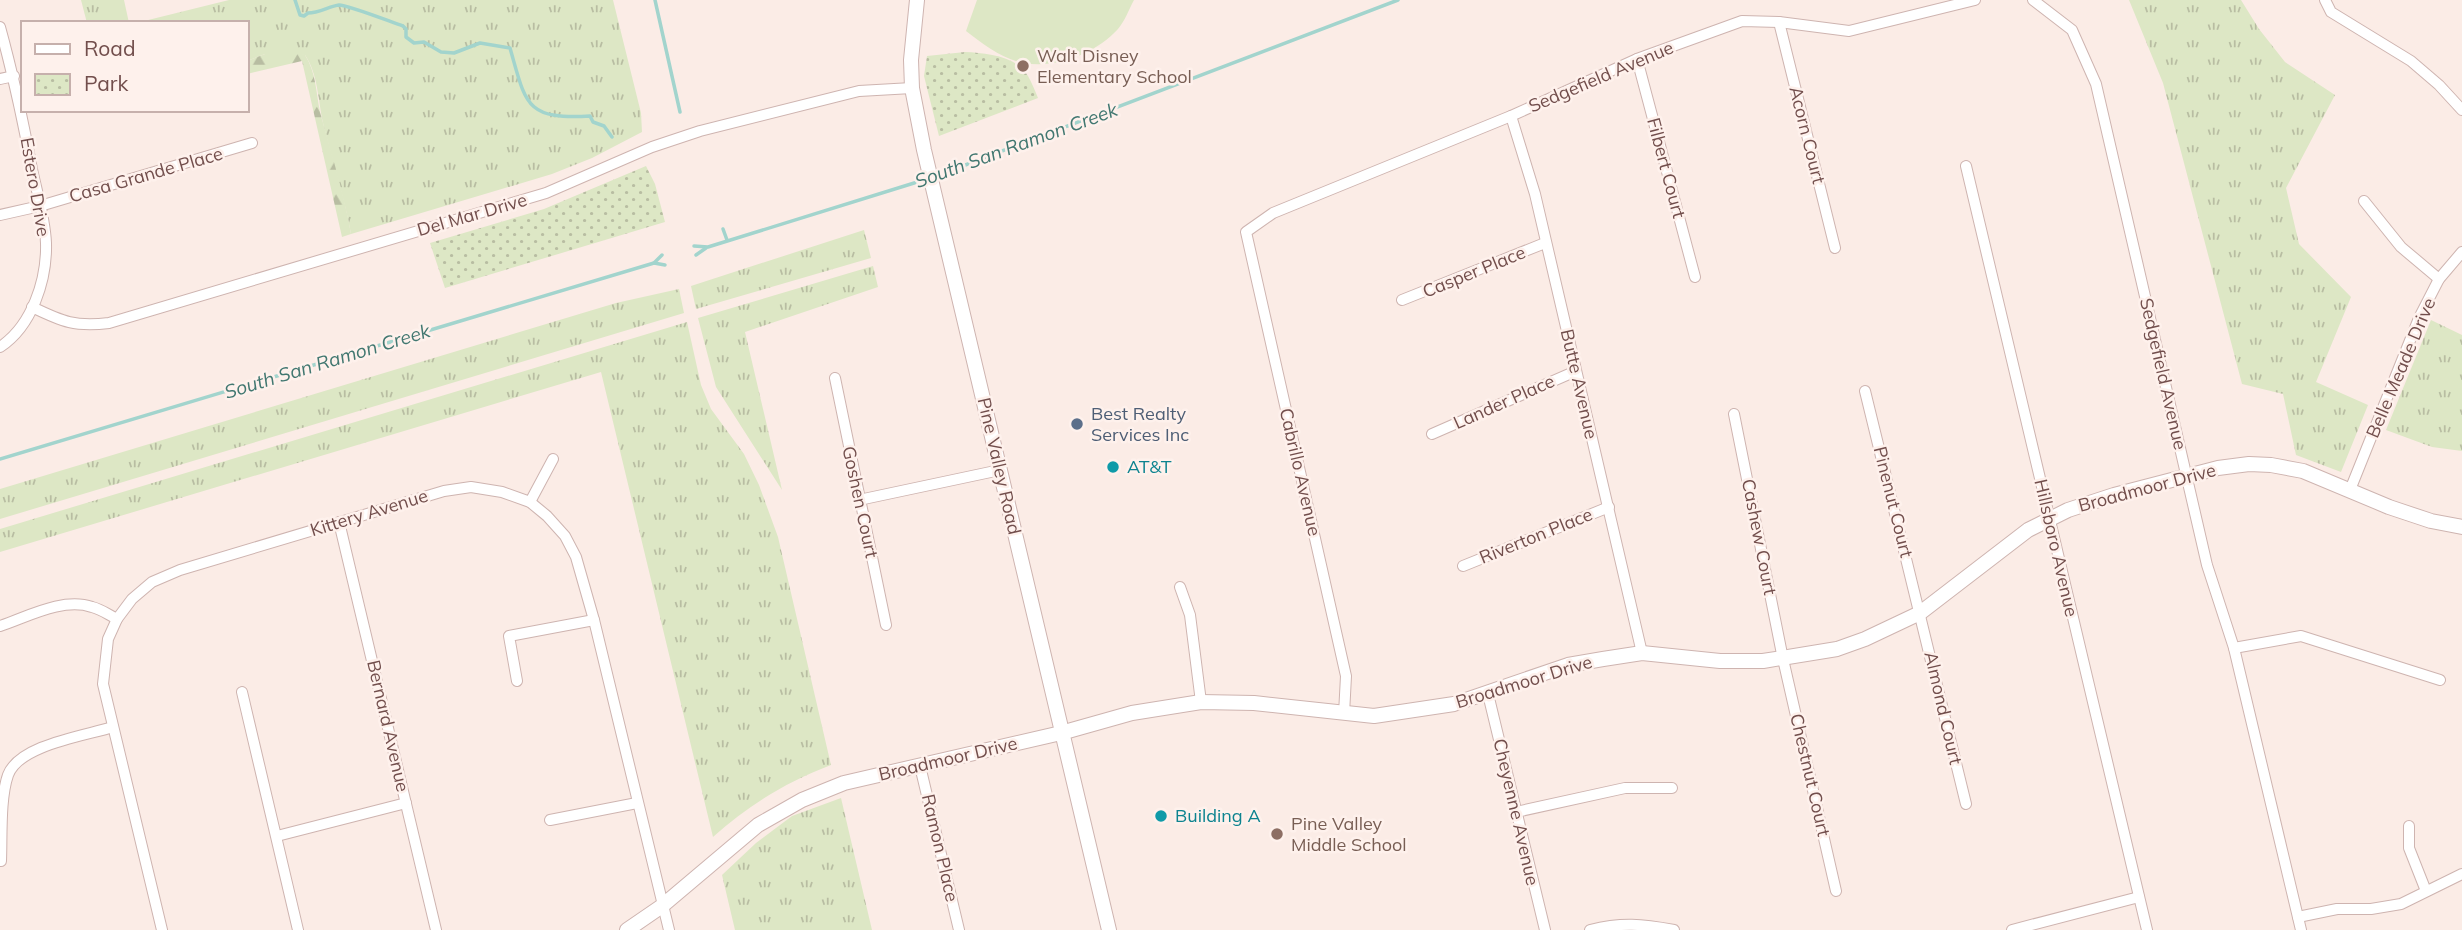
<svg xmlns="http://www.w3.org/2000/svg" width="2462" height="930" font-family="Mulish,sans-serif">
<defs>
<pattern id="grass-tufts" width="24" height="20" patternUnits="userSpaceOnUse" patternTransform="scale(1.75)"><rect width="24" height="20" fill="#dde7c5"/><path d="M3 7l-1-3M5 7V3M7 7l1-3M15 17l-1-3M17 17v-4M19 17l1-3" fill="none" stroke="#b8bda2"/></pattern>
<pattern id="forest-firs" width="22" height="20" patternUnits="userSpaceOnUse" patternTransform="scale(1.75)"><rect width="22" height="20" fill="#dde7c5"/><path d="M5 1l3.5 6h-7zM16 11l3.5 6h-7z" fill="#b8bda2"/></pattern>
<pattern id="park-dots" width="8" height="8" patternUnits="userSpaceOnUse" patternTransform="scale(1.75)"><rect width="8" height="8" fill="#dde7c5"/><path d="M2 2h.1M6 6h.1" fill="none" stroke="#b8bda2" stroke-width="1.8" stroke-linecap="round"/></pattern>
</defs>
<rect width="100%" height="100%" fill="#fbece6"/>
<g fill="url(#grass-tufts)">
<polygon points="81,0 124,0 129,23 87,23"/>
<path d="M 229,0 L 613,0 L 641,113 L 642,132 L 592,158 L 552,174 L 351,234 C 344,196 332,160 323,123 C 318,100 318,74 305,55 L 265,54 L 247,61 L 247,23 L 136,23 Z"/>
<polygon points="2129,0 2241,0 2259,29 2285,62 2335,95 2286,188 2299,244 2351,297 2316,382 2368,405 2341,472 2296,455 2283,394 2242,384 2163,83"/>
<polygon points="864,230 871,258 696,309 691,286"/>
<polygon points="873,266 878,287 745,332 782,490 716,387 698,318"/>
<polygon points="679,289 684,313 0,519 0,489 616,303"/>
<polygon points="2431,320 2462,335 2462,451 2432,447 2386,430"/>
<path d="M 687,322 L 701,385 L 711,409 L 744,454 L 759,485 L 778,537 L 831,765 C 786,782 749,805 713,837 L 601,372 L 0,552 L 0,529 Z"/>
<polygon points="841,798 872,930 735,930 722,875 756,843 792,816"/>
</g>
<path fill="url(#forest-firs)" d="M 288,50 L 305,55 C 316,72 316,92 320,112 C 331,153 344,193 351,234 L 342,237 L 302,61 L 247,74 L 247,61 L 265,54 Z"/>
<g fill="url(#park-dots)">
<path d="M 965,52 C 986,53 1017,56 1028,76 C 1032,83 1035,91 1038,98 L 939,136 L 924,76 L 927,56 Z"/>
<polygon points="646,166 655,184 665,222 445,288 430,243 544,209"/>
</g>
<path fill="#dde7c5" d="M 977,0 L 1134,0 C 1129,9 1125,21 1118,29 C 1096,53 1057,69 1024,63 C 1002,59 983,44 966,31 Z"/>
<g fill="none" stroke-linecap="round" stroke-linejoin="round">
<g stroke="#a2d4cd" stroke-width="3.5">
<path d="M 295,0 L 300,15 L 304,16 L 308,13 C 319,13 330,6 339,5 C 348,5 391,22 403,26 L 406,29 L 406,37 L 414,43 L 424,42 L 441,52 L 454,53 L 480,43 L 510,48 C 526,104 525,120 590,116 L 593,122 L 604,126 L 612,137"/>
<polyline points="655,0 680,112"/>
<polyline points="934,177 1398,0"/>
<polyline points="723,229 727,240"/>
<polyline points="694,246 708,247 927,179"/>
<polyline points="696,255 706,248"/>
<polyline points="654,263 665,265"/>
<polyline points="0,459 654,263 662,255"/>
</g>
<g stroke="#ceb4b0" stroke-width="12">
<g id="minor">
<polyline points="2033,0 2072,30 2096,84 2207,565 2234,648 2301,930"/>
<polyline points="2325,0 2331,12 2411,61 2439,85 2462,110"/>
<polyline points="1779,22 1835,248"/>
<path d="M 0,27 C 13,74 23,121 32,169 C 37,193 45,218 46,243 C 47,280 32,326 0,347"/>
<polyline points="1637,59 1695,277"/>
<polyline points="0,79 14,76"/>
<polyline points="1511,116 1535,194 1642,653"/>
<polyline points="1966,166 2147,930"/>
<polyline points="2364,201 2401,247 2439,279"/>
<polyline points="0,215 40,206 252,143"/>
<polyline points="1402,300 1545,243"/>
<path d="M 32,307 C 63,322 75,327 109,323 L 546,193 L 652,147 L 700,131 L 859,91 L 912,88"/>
<polyline points="835,378 886,625"/>
<polyline points="1865,391 1966,804"/>
<polyline points="1734,414 1783,659 1836,891"/>
<polyline points="1432,434 1576,371"/>
<polyline points="2350,490 2419,318 2439,279 2462,252"/>
<polyline points="859,500 1000,470"/>
<polyline points="530,502 553,459"/>
<polyline points="339,522 436,930"/>
<polyline points="1463,566 1609,507"/>
<polyline points="1180,587 1190,615 1201,702"/>
<path d="M 0,626 C 27,617 63,597 92,607 C 101,609 109,615 117,619"/>
<polyline points="2234,648 2301,636 2440,680"/>
<polyline points="517,681 509,636 594,620"/>
<polyline points="242,692 298,930"/>
<polyline points="1488,694 1545,930"/>
<polyline points="1344,714 1346,676 1246,232 1273,213 1511,116 1637,59 1742,21 1779,22 1849,31 1975,0"/>
<polyline points="920,766 959,930"/>
<polyline points="1516,812 1625,788 1672,788"/>
<polyline points="550,820 637,803"/>
<polyline points="2409,826 2409,848 2426,891"/>
<polyline points="277,836 406,803"/>
<path d="M 1,861 C 2,836 0,798 8,775 C 19,745 84,736 113,727"/>
<polyline points="2298,917 2337,909 2371,909 2401,904 2462,874"/>
<polyline points="162,930 103,684 108,639 117,619 132,599 152,582 180,570 444,491 471,487 502,492 530,502 547,516 565,536 576,557 594,620 669,930"/>
<path d="M 1590,930 C 1622,922 1642,924 1674,930"/>
<polyline points="2012,930 2139,897"/>
</g>
</g>
<g stroke="#ceb4b0" stroke-width="16">
<g id="tertiary">
<polyline points="917,0 911,60 912,88 924,150 1109,930"/>
<polyline points="627,930 662,906 758,825 802,800 844,783 1061,733 1132,713 1201,702 1254,703 1374,716 1454,704 1568,665 1603,659 1642,653 1720,661 1763,661 1837,649 1865,639 1920,613 2028,530 2068,510 2114,495 2218,468 2249,464 2271,465 2303,471 2389,507 2431,521 2462,527"/>
</g>
</g>
<use href="#minor" stroke="#fff" stroke-width="10"/>
<use href="#tertiary" stroke="#fff" stroke-width="14"/>
</g>
<g fill="#8d6e63" stroke="#fef1ec" stroke-width="2.5">
<circle cx="1023" cy="66" r="7"/>
<circle cx="1277" cy="834" r="7"/>
</g>
<circle fill="#5c6f8a" stroke="#fef1ec" stroke-width="2.5" cx="1077" cy="424" r="7"/>
<g fill="#0f9aa8" stroke="#fef1ec" stroke-width="2.5">
<circle cx="1113" cy="467" r="7"/>
<circle cx="1161" cy="816" r="7"/>
</g>
<g text-anchor="middle" stroke-width="5" stroke-linejoin="round" paint-order="stroke">
<g font-size="18" fill="#785e54" stroke="#fef1ec" text-anchor="start">
<text x="1037" y="62">Walt Disney<tspan x="1037" dy="21">Elementary School</tspan></text>
<text x="1291" y="830">Pine Valley<tspan x="1291" dy="21">Middle School</tspan></text>
</g>
<g font-size="18" fill="#724e4c" stroke="#fef1ec">
<text transform="translate(1601 77) rotate(-23)" y="6">Sedgefield Avenue</text>
<text transform="translate(1807 135) rotate(76)" y="6">Acorn Court</text>
<text transform="translate(1666 168) rotate(75)" y="6">Filbert Court</text>
<text transform="translate(146 175) rotate(-16)" y="6">Casa Grande Place</text>
<text transform="translate(35 187) rotate(80)" y="6">Estero Drive</text>
<text transform="translate(472 215) rotate(-16)" y="6">Del Mar Drive</text>
<text transform="translate(1474 272) rotate(-22)" y="6">Casper Place</text>
<text transform="translate(2401 368) rotate(-67)" y="6">Belle Meade Drive</text>
<text transform="translate(2163 374) rotate(77)" y="6">Sedgefield Avenue</text>
<text transform="translate(1579 384) rotate(77)" y="6">Butte Avenue</text>
<text transform="translate(1504 402) rotate(-24)" y="6">Lander Place</text>
<text transform="translate(999 466) rotate(77)" y="6">Pine Valley Road</text>
<text transform="translate(1300 472) rotate(77)" y="6">Cabrillo Avenue</text>
<text transform="translate(2147 488) rotate(-15)" y="6">Broadmoor Drive</text>
<text transform="translate(860 502) rotate(78)" y="6">Goshen Court</text>
<text transform="translate(1893 502) rotate(76)" y="6">Pinenut Court</text>
<text transform="translate(369 513) rotate(-17)" y="6">Kittery Avenue</text>
<text transform="translate(1536 536) rotate(-22)" y="6">Riverton Place</text>
<text transform="translate(1759 537) rotate(79)" y="6">Cashew Court</text>
<text transform="translate(2056 548) rotate(77)" y="6">Hillsboro Avenue</text>
<text transform="translate(1524 682) rotate(-17)" y="6">Broadmoor Drive</text>
<text transform="translate(1943 708) rotate(77)" y="6">Almond Court</text>
<text transform="translate(388 726) rotate(77)" y="6">Bernard Avenue</text>
<text transform="translate(948 759) rotate(-13)" y="6">Broadmoor Drive</text>
<text transform="translate(1810 775) rotate(77)" y="6">Chestnut Court</text>
<text transform="translate(1516 812) rotate(77)" y="6">Cheyenne Avenue</text>
<text transform="translate(940 848) rotate(77)" y="6">Ramon Place</text>
</g>
<g font-size="18" fill="#4e5e75" stroke="#fef1ec" text-anchor="start">
<text x="1091" y="420">Best Realty<tspan x="1091" dy="21">Services Inc</tspan></text>
</g>
<g font-size="18" fill="#0d838f" stroke="#fef1ec" text-anchor="start">
<text x="1127" y="473">AT&amp;T</text>
<text x="1175" y="822">Building A</text>
</g>
<g font-size="19" font-style="italic" fill="#417770" stroke="#fef1ec">
<text transform="translate(1016 145) rotate(-20)" y="7">South San Ramon Creek</text>
<text transform="translate(327 361) rotate(-17)" y="7">South San Ramon Creek</text>
</g>
</g>
<rect x="21" y="21" width="228" height="91" fill="#fef1ec" stroke="#c6b0ac" stroke-width="2"/>
<rect x="35" y="44" width="35" height="10" fill="#ffffff" stroke="#c6b0ac" stroke-width="2"/>
<text x="84" y="56" font-size="21" fill="#724e4c">Road</text>
<rect x="35" y="74" width="35" height="21" fill="url(#park-dots)" stroke="#c6b0ac" stroke-width="2"/>
<text x="84" y="91" font-size="21" fill="#724e4c">Park</text>
</svg>
